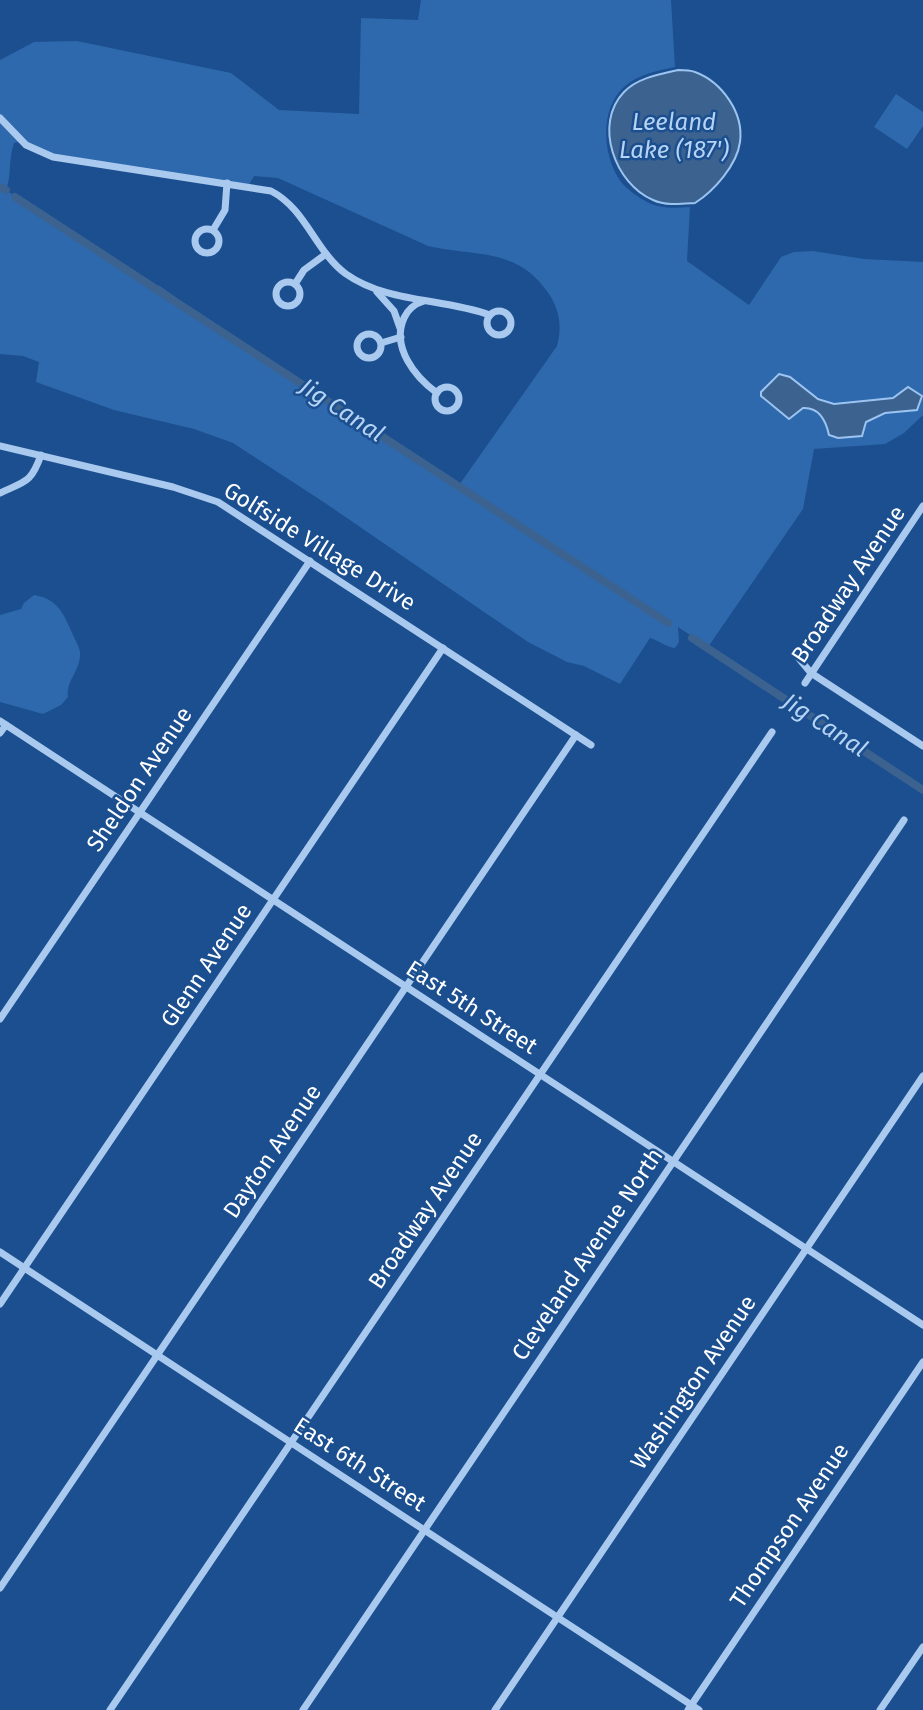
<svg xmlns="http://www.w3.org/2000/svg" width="923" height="1710" viewBox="0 0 923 1710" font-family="'Fira Sans',sans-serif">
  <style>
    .green { fill: #2e69ad; fill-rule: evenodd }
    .water { fill: #3c6290; stroke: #9cc4f0; stroke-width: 2 }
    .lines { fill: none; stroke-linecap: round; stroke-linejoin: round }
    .canal { stroke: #3c6290; stroke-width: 8 }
    .minor { stroke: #a9c9ee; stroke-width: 7 }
    .labels { text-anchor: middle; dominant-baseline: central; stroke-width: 5; stroke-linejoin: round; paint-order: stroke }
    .street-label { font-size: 23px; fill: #fff; stroke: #1b4f8f }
    .water-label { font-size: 24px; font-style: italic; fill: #b5d3f5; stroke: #1b4f8f }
  </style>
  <rect width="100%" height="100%" fill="#1b4f8f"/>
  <g class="green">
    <path d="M421 0H671L675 67C659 70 637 75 625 86 599 108 602 156 621 182 628 190 638 197 647 202 660 209 675 208 690 207L687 261 749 305 781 257 794 252 813 251 864 259 923 262V415L904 433 885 444 814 449 803 509 708 647 678 627 679 642 675 648C666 647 660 641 650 638L620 684 584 666 567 662 528 642 325 503 233 443 194 429 114 410 36 382 39 362 23 356 0 354V60L34 42 77 41 231 73 279 110 359 114 361 18 418 20ZM18 142 44 157 249 185 254 176 278 178 428 246C476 257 518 247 549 294 560 311 562 327 557 346L457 488 210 322 160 286 138 280 6 190C12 175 8 160 14 143ZM795 380 806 392 834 404 893 398 908 387 922 396 917 410 885 413 866 422 862 436 838 438 829 435C826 420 817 404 799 410Z"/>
    <polygon points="896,94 923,112 923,126 907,149 874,127"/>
    <path d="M34 595C59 599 64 615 73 635 76 642 81 649 80 656 79 672 66 681 68 697L61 705 43 714 0 702V615L21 609 24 603Z"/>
  </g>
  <g class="water">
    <path d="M678 70C683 70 690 70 695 72 722 82 744 113 740 142 737 165 714 191 695 203 681 204 666 206 653 200 615 184 593 124 624 92 637 78 660 74 678 70Z"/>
    <path d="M779 374 790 377 818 399 834 404 893 398 908 387 922 396 917 410 885 413 866 422 862 436 838 438 829 435C826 421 819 407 803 408L789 419 761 396V392Z"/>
  </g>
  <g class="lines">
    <g class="canal">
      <polyline points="0,187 6,190"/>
      <polyline points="15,197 668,623"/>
      <polyline points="692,638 923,790"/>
    </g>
    <g class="minor">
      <path d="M0 118 26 145 53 157 271 191C306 209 315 251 346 274 387 303 443 298 490 315"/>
      <circle cx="207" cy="241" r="12"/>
      <polyline points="213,230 225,210 227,183"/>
      <circle cx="288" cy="294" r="12"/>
      <polyline points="295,284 304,270 326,254"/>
      <polyline points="377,292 394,311 400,328"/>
      <path d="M424 301C414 304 408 309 404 318 391 347 415 377 437 393"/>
      <circle cx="499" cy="323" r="12"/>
      <circle cx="369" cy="346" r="12"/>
      <polyline points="381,343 401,337"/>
      <circle cx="447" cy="399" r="12"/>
      <polyline points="0,446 173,487 218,502 591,745"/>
      <path d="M0 493C26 481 31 483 41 455"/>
      <polyline points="796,655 811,673 923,746"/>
      <polyline points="805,683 923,506"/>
      <polyline points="0,721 923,1325"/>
      <polyline points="0,733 6,725"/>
      <polyline points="0,1019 310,561"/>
      <polyline points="0,1252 699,1710"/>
      <polyline points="0,1304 443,648"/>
      <polyline points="0,1588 576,735"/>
      <polyline points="110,1710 772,732"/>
      <polyline points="303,1710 904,820"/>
      <polyline points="495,1710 923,1076"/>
      <polyline points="688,1710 923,1362"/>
      <polyline points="880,1710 923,1647"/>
    </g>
  </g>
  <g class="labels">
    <g class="street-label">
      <text transform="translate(320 546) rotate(32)">Golfside Village Drive</text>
      <text transform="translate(848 584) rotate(-56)">Broadway Avenue</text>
      <text transform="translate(139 779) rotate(-56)">Sheldon Avenue</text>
      <text transform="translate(206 965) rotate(-56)">Glenn Avenue</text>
      <text transform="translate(472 1007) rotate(33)">East 5th Street</text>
      <text transform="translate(272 1151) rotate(-56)">Dayton Avenue</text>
      <text transform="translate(425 1210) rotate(-56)">Broadway Avenue</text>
      <text transform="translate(587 1254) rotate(-56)">Cleveland Avenue North</text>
      <text transform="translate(693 1382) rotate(-56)">Washington Avenue</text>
      <text transform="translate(360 1464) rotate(33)">East 6th Street</text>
      <text transform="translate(789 1525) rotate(-56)">Thompson Avenue</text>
    </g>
    <g class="water-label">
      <text x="674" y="122">Leeland<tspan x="674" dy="28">Lake (187')</tspan></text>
      <text transform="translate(342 410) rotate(33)">Jig Canal</text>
      <text transform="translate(825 725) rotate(33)">Jig Canal</text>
    </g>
  </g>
</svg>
